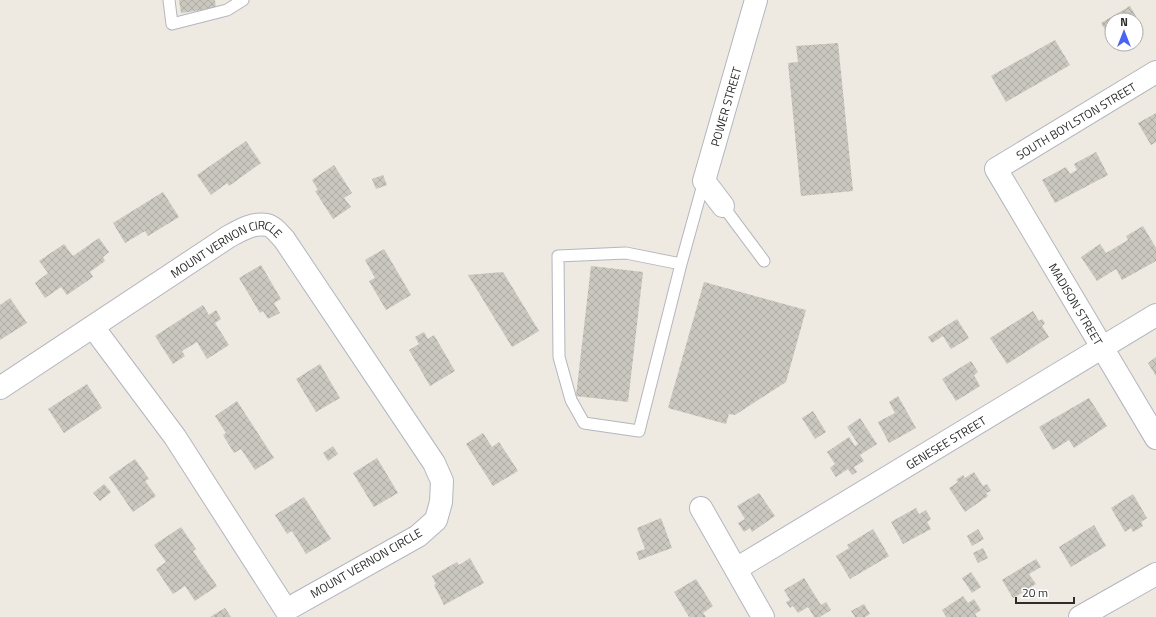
<svg xmlns="http://www.w3.org/2000/svg" width="1156" height="617" viewBox="0 0 1156 617" font-family="'Titillium Web',sans-serif">
  <style>
    .building { fill: url(#building-cross-hatch) }
    .lines { fill: none; stroke-linecap: round; stroke-linejoin: round }
    .service-casing { stroke: #b4b6c0; stroke-width: 13 }
    .minor-casing { stroke: #b4b6c0; stroke-width: 24 }
    .secondary-casing { stroke: #b4b6c0; stroke-width: 24 }
    .service { stroke: #fff; stroke-width: 11 }
    .minor { stroke: #fff; stroke-width: 22 }
    .secondary { stroke: #fff; stroke-width: 22 }
    .labels { text-anchor: middle; dominant-baseline: central; stroke-width: 4; stroke-linejoin: round; paint-order: stroke }
    .street-label { font-size: 12px; fill: #2d2d2d; stroke: #fff }
  </style>
  <defs>
    <pattern id="building-cross-hatch" width="8" height="8" patternUnits="userSpaceOnUse"><rect width="8" height="8" fill="#cac7bf"/><path d="M0 0l8 8M0 8l8-8" fill="none" stroke="#aeaba4"/></pattern>
  </defs>
  <rect width="100%" height="100%" fill="#eee9e1"/>
  <g class="building">
    <polygon points="179,0 215,0 216,8 181,13"/>
    <polygon points="1130,6 1141,25 1136,28 1136,20 1112,20 1112,41 1101,23"/>
    <polygon points="1055,40 1070,65 1006,102 991,76"/>
    <polygon points="838,43 853,191 801,196 788,63 798,62 796,46"/>
    <polygon points="1156,113 1156,142 1151,145 1138,123"/>
    <polygon points="246,141 261,163 229,186 227,183 211,195 197,175"/>
    <polygon points="1096,152 1108,175 1055,203 1042,180 1066,167 1070,174 1077,170 1074,164"/>
    <polygon points="334,165 352,193 344,198 351,207 333,219 315,191 318,190 312,180"/>
    <polygon points="383,175 387,185 376,189 372,179"/>
    <polygon points="163,192 179,217 148,236 145,231 125,243 113,223"/>
    <polygon points="1143,226 1156,248 1156,261 1122,280 1116,269 1097,281 1081,257 1100,244 1106,253 1128,240 1126,236"/>
    <polygon points="99,238 109,252 103,257 105,261 90,272 93,277 67,295 61,287 45,298 35,283 48,273 39,261 64,244 73,256"/>
    <polygon points="384,249 411,295 386,310 369,281 375,278 365,260"/>
    <polygon points="261,265 281,299 274,303 280,313 268,319 263,311 260,313 239,278"/>
    <polygon points="591,266 643,272 628,402 576,396"/>
    <polygon points="503,272 539,331 512,347 468,275"/>
    <polygon points="704,282 806,310 786,382 735,415 729,414 726,424 668,408"/>
    <polygon points="10,298 27,323 0,340 0,305"/>
    <polygon points="203,305 209,315 216,310 221,319 215,323 229,345 207,359 197,342 182,351 185,356 173,364 155,336"/>
    <polygon points="1033,311 1039,321 1042,319 1045,323 1042,326 1049,337 1007,364 990,338"/>
    <polygon points="957,319 969,338 951,349 943,336 932,343 928,337"/>
    <polygon points="424,332 428,339 434,335 455,371 430,386 409,350 419,344 415,337"/>
    <polygon points="1156,357 1156,376 1148,363"/>
    <polygon points="971,361 978,372 974,375 980,386 956,401 942,379"/>
    <polygon points="320,364 340,398 316,412 296,379"/>
    <polygon points="87,384 102,408 64,433 48,409"/>
    <polygon points="898,396 916,428 889,443 878,422 895,413 889,402"/>
    <polygon points="1089,398 1107,426 1074,448 1069,440 1053,450 1039,427"/>
    <polygon points="237,401 274,458 255,470 241,449 234,453 223,435 226,433 215,416"/>
    <polygon points="813,411 826,432 815,439 802,418"/>
    <polygon points="860,418 877,444 860,455 864,461 854,467 857,472 852,475 848,469 836,477 830,468 835,464 827,452 849,437 855,446 858,444 847,427"/>
    <polygon points="483,433 492,447 499,442 518,471 493,486 466,444"/>
    <polygon points="333,446 338,454 328,461 323,453"/>
    <polygon points="377,458 398,493 374,507 353,473"/>
    <polygon points="135,459 149,479 145,481 156,496 133,512 109,477"/>
    <polygon points="974,472 983,486 987,484 991,491 986,493 988,496 965,512 949,488 958,482 956,480 963,475 965,478"/>
    <polygon points="104,484 111,492 100,501 93,493"/>
    <polygon points="759,493 775,516 752,532 750,528 744,532 738,523 745,519 737,506"/>
    <polygon points="1133,494 1147,518 1141,522 1143,526 1133,532 1131,528 1125,532 1111,508"/>
    <polygon points="304,497 331,539 306,554 292,531 287,534 275,515"/>
    <polygon points="916,508 919,514 926,510 931,519 927,522 931,529 903,544 891,522"/>
    <polygon points="661,518 672,548 639,560 636,552 645,549 637,528"/>
    <polygon points="1094,525 1106,546 1071,567 1059,547"/>
    <polygon points="181,527 196,549 193,551 217,586 195,601 185,586 173,594 156,569 166,562 154,545"/>
    <polygon points="873,529 889,556 850,579 836,556 849,548 847,545"/>
    <polygon points="978,529 984,539 972,546 967,536"/>
    <polygon points="983,548 988,558 978,563 973,553"/>
    <polygon points="470,558 484,583 444,605 434,585 436,584 432,576 457,562 459,565"/>
    <polygon points="1036,559 1041,567 1029,574 1036,584 1013,598 1002,580"/>
    <polygon points="971,572 981,587 972,593 962,578"/>
    <polygon points="804,578 821,605 826,602 831,610 820,617 814,617 808,607 798,613 793,606 790,608 786,602 790,600 784,590"/>
    <polygon points="696,579 713,606 703,613 706,617 689,617 674,592"/>
    <polygon points="963,596 968,603 974,599 981,610 975,614 977,617 946,617 942,610"/>
    <polygon points="864,604 870,614 865,617 855,617 851,611"/>
    <polygon points="225,608 231,617 210,617"/>
  </g>
  <g class="lines">
    <defs>
      <g id="service">
        <polyline points="169,0 172,24 227,10 243,0"/>
        <polyline points="723,206 764,261"/>
        <polyline points="681,264 626,253 558,256 559,357 571,400 584,423 639,431 681,264 704,181"/>
      </g>
      <g id="minor">
        <path id="s1" d="M1156 72 996 169 1156 438"/>
        <path id="s2" d="M723 206 704 181 756 0"/>
        <path id="s3" d="M0 388 228 237C239 231 253 222 267 225 273 226 280 235 284 239L434 463 442 481 441 502 436 520 418 536 286 610 175 437 93 327"/>
        <polyline points="701,508 763,617"/>
        <path id="s4" d="M736 569 1156 315"/>
      </g>
      <polyline id="secondary" points="1080,617 1156,574"/>
    </defs>
    <use href="#service" class="service-casing"/>
    <use href="#minor" class="minor-casing"/>
    <use href="#secondary" class="secondary-casing"/>
    <use href="#service" class="service"/>
    <use href="#minor" class="minor"/>
    <use href="#secondary" class="secondary"/>
  </g>
  <g class="labels">
    <g class="street-label">
      <text stroke="none"><textPath href="#s2" startOffset="109">POWER STREET</textPath></text>
      <text transform="translate(1076 121) rotate(-31)">SOUTH BOYLSTON STREET</text>
      <text stroke="none"><textPath href="#s3" startOffset="269">MOUNT VERNON CIRCLE</textPath></text>
      <text stroke="none"><textPath href="#s1" startOffset="344">MADISON STREET</textPath></text>
      <text stroke="none"><textPath href="#s4" startOffset="245">GENESEE STREET</textPath></text>
      <text transform="translate(366 563) rotate(-30)">MOUNT VERNON CIRCLE</text>
    </g>
  </g>
  <g transform="translate(1124 32)"><circle r="19" fill="#ffffff" stroke="#ababab"/>
  <path d="M0-3L7 15L0 10L-7 15Z" fill="#4864f4"/>
  <text y="-6" font-size="11" font-weight="bold" text-anchor="middle" fill="#2d2d2d">N</text>
  </g>
  <path d="M1016 597v6h58v-6" fill="none" stroke="#2d2d2d" stroke-width="2"/>
  <text x="1022" y="597" font-size="12" fill="#2d2d2d" stroke="#ffffff" stroke-width="3" paint-order="stroke">20 m</text>
</svg>
